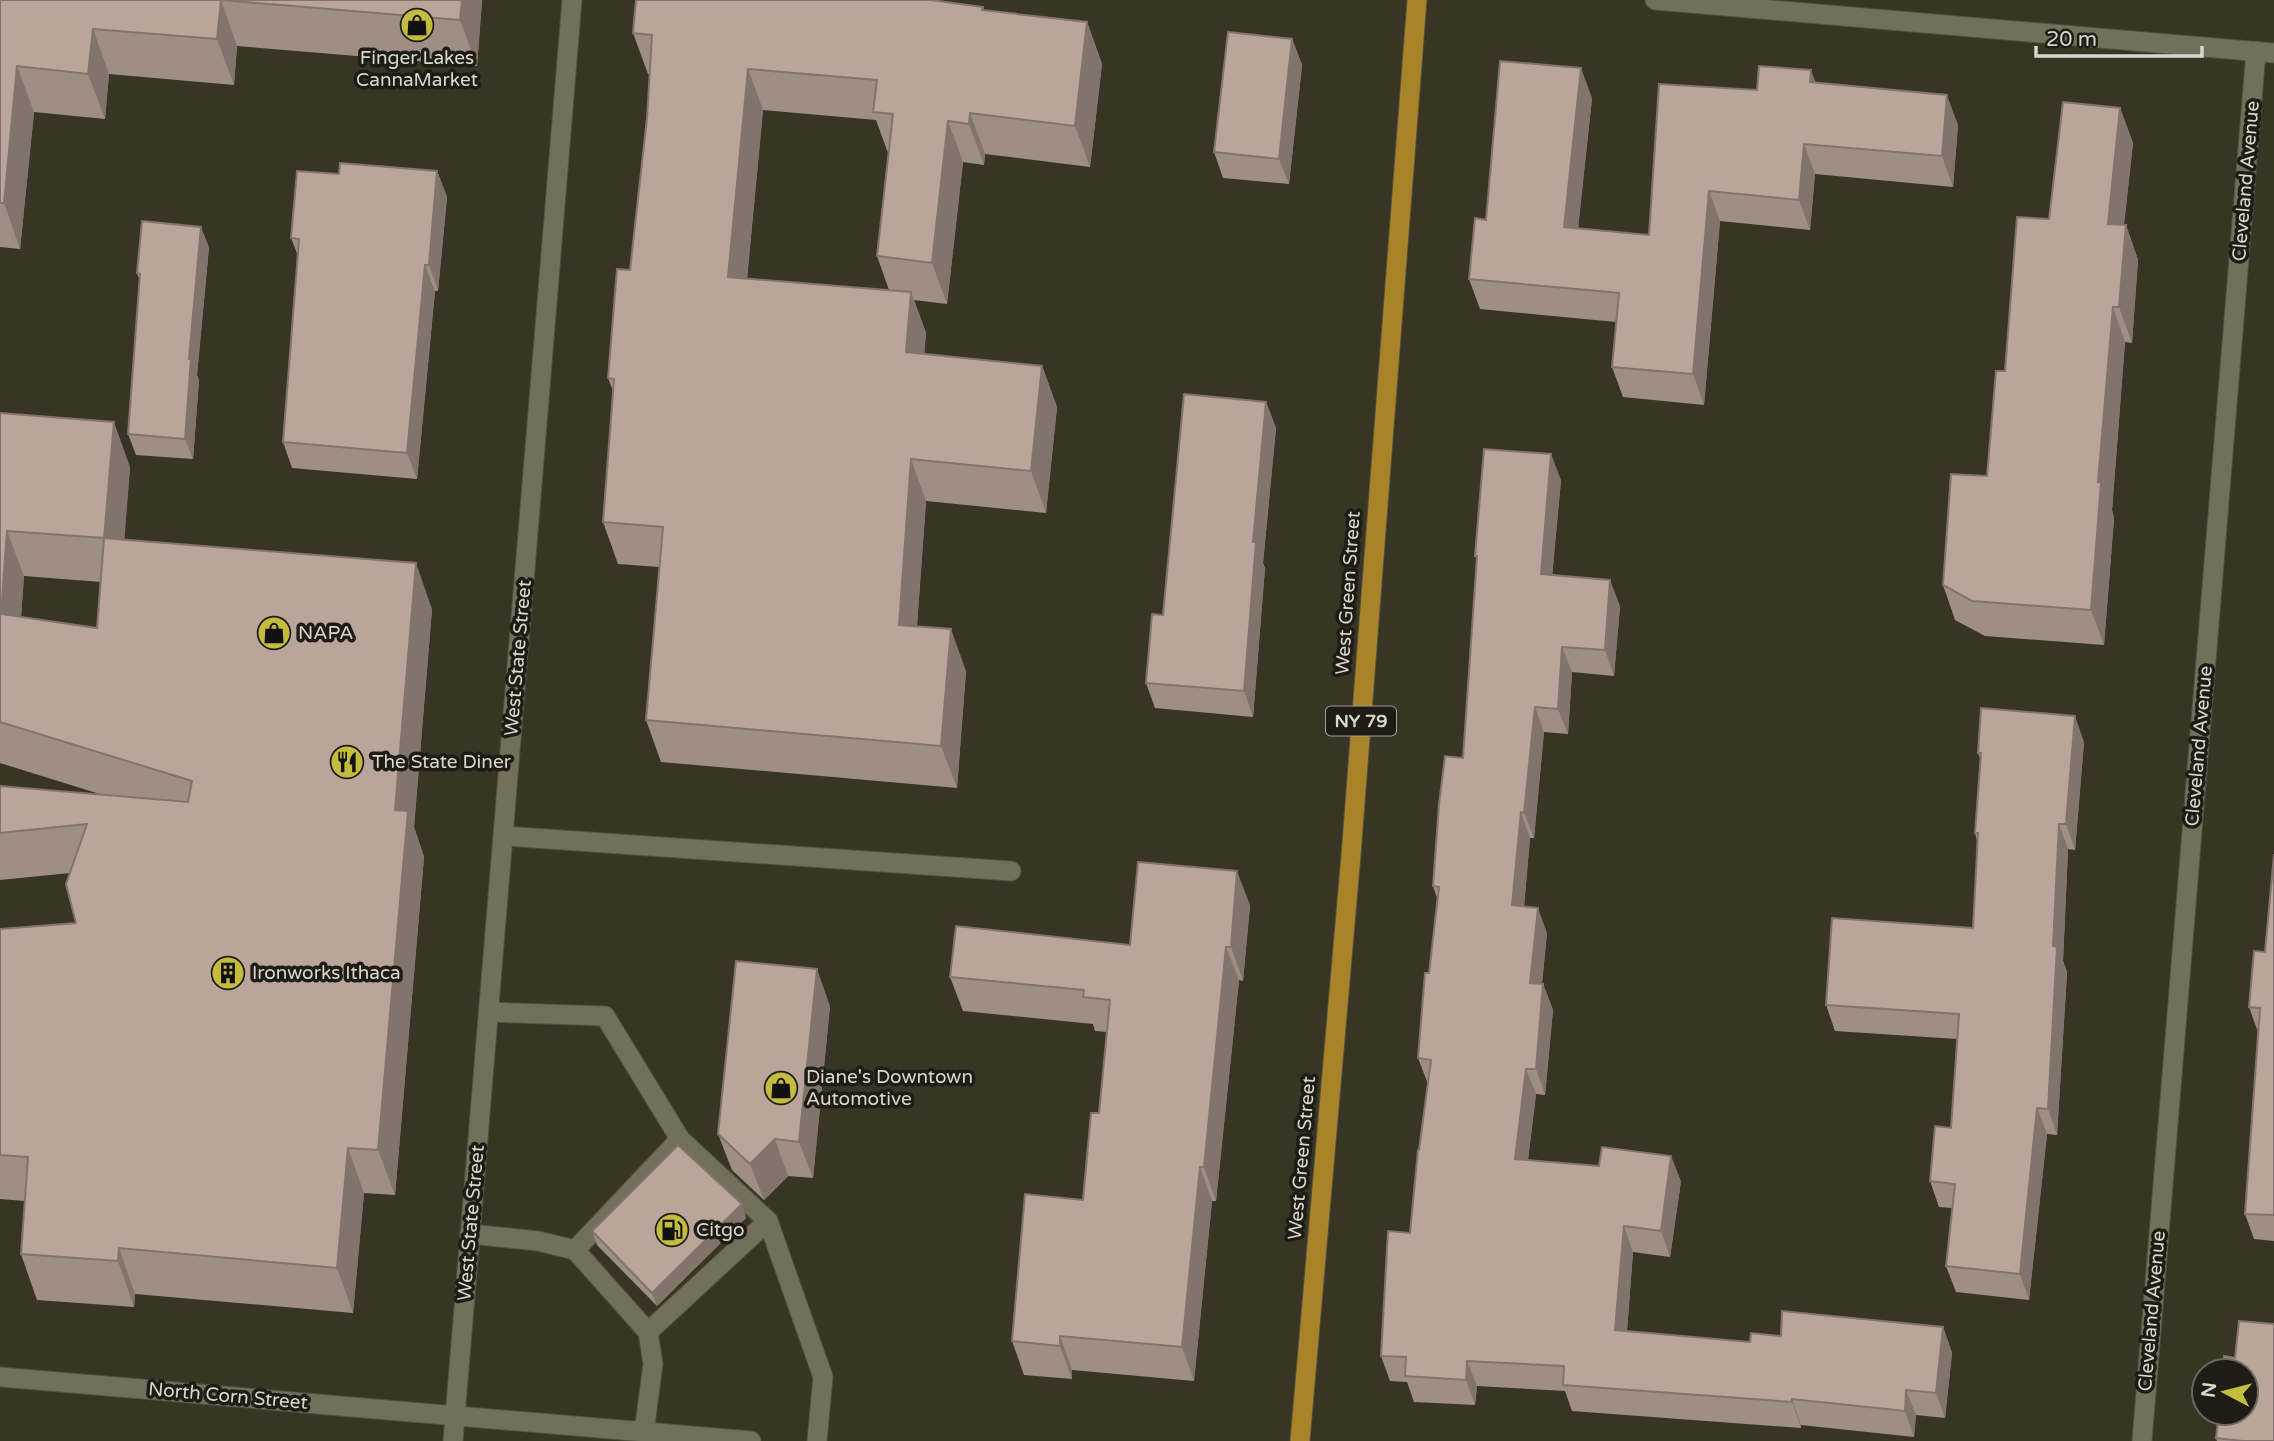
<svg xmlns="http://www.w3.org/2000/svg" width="2274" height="1441" viewBox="0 0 2274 1441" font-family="'Varela Round',sans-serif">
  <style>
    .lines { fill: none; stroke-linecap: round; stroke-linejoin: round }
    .service-casing { stroke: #545142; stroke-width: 21 }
    .minor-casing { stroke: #545142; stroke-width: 21 }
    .tertiary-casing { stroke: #545142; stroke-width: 21 }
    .trunk-casing { stroke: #545142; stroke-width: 21 }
    .service { stroke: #736f5b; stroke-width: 19 }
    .minor { stroke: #736f5b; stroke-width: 19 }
    .tertiary { stroke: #736f5b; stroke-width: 19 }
    .trunk { stroke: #a88328; stroke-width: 19 }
    .wall { fill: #9f8e84; fill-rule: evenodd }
    .shaded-wall { fill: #82746b }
    .building { fill: #b9a599; stroke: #82746b; stroke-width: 2; fill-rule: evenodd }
    .labels { text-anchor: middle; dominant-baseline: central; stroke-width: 7; stroke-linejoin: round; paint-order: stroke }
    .shield { fill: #1e1d15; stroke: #a19f96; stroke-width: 2 }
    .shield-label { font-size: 18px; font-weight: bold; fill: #d9d7cd }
    .poi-label { font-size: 19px; fill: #d9d7cd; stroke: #1e1d15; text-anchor: start }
    .street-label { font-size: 19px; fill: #d9d7cd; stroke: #1e1d15 }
  </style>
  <rect width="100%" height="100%" fill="#393524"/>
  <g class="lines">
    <defs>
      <g id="service">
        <polyline points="503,836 1011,871"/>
        <polyline points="489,1012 605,1016 680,1139 575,1250"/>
        <polyline points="680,1139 768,1221 823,1377 817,1441"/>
        <polyline points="470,1234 538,1241 575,1250 648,1332 653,1364 644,1432"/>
        <polyline points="648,1332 768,1221"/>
      </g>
      <g id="minor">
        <polyline points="0,1377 751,1441"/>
        <polyline points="2142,1441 2256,51"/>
      </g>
      <g id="tertiary">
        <polyline points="1655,0 2274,53"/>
        <polyline points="453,1441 572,0"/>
      </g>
      <polyline id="trunk" points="1300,1441 1351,855 1417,0"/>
    </defs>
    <use href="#service" class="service-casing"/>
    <use href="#minor" class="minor-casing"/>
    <use href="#tertiary" class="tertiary-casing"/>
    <use href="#trunk" class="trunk-casing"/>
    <use href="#service" class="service"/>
    <use href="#minor" class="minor"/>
    <use href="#tertiary" class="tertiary"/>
    <use href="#trunk" class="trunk"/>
  </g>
  <g class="wall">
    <polygon points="0,0 482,0 477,66 237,46 234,85 109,74 105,119 34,112 20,249 0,247"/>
    <path d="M983 7 984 10 1087 22 1102 64 1090 167 985 154 984 165 963 162 947 304 914 300 926 333 924 354 1042 366 1057 407 1046 513 926 501 917 626 966 671 957 788 661 762 646 720 659 567 618 564 603 522 613 391 608 378 630 270 647 118 650 74H648L633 33ZM763 110 876 120 888 153 877 256 889 290 747 279Z"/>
    <polygon points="1292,39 1302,65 1289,184 1223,178 1214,152"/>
    <polygon points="1815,83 1958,125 1953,187 1815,174 1810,230 1720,221 1704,405 1623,397 1612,367 1616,322 1480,309 1469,279 1486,220 1592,98 1578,228 1649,235 1757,90"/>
    <polygon points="2120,108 2133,143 2124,225 2126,225 2138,260 2132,343 2125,342 2112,510 2114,518 2104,645 1985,636 1955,620 1943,585 1987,476 2005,371 2049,219"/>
    <polygon points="437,171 447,197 438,291 435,291 417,479 292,468 283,442 298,256 291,238"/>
    <polygon points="209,247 197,375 199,380 193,459 136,455 128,434 140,281 137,273"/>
    <polygon points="1266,402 1276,428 1263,563 1265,568 1253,717 1155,708 1146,683 1163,615"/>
    <path d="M0 413 130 467 124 539 432 609 414 827 424 857 395 1195 364 1193 353 1313 135 1294 134 1307 37 1300 21 1254 25 1201 0 1199V929L76 923 70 873 0 880V786L103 795 0 763ZM24 576 101 582 97 628 21 617Z"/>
    <polygon points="1561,480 1552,575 1620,606 1614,676 1572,672 1568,734 1544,732 1534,838 1530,838 1524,906 1547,933 1542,984 1543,984 1553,1010 1545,1095 1536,1094 1528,1160 1681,1181 1670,1257 1633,1252 1627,1331 1750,1342 1781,1336 1943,1327 1952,1353 1945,1418 1916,1415 1914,1437 1801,1425 1801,1428 1572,1411 1565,1391 1477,1386 1475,1405 1414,1402 1407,1382 1390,1381 1381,1356 1410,1233 1428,1084 1418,1058 1429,973 1437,898 1433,886 1463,758 1477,561 1475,556"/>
    <polygon points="2084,742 2075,850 2068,849 2063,961 2067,972 2057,1135 2047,1134 2029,1300 1956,1292 1946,1266 1952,1208 1939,1207 1930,1181 1951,1128 1957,1039 1835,1031 1826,1005 1973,928 1977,841 1975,833 1981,761 1978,753"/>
    <polygon points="2274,854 2274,1241 2254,1239 2245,1214 2258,1032 2249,1007 2265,952"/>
    <polygon points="1250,905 1243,981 1239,980 1216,1201 1212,1201 1194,1381 1072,1370 1072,1379 1024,1375 1012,1341 1083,1200 1099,1113 1107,1032 1095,1031 1093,1024 963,1011 950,977 1130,945"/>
    <polygon points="830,1006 813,1178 788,1176 764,1200 732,1170 718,1134"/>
    <polygon points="742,1204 746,1218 657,1306 597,1245 592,1231"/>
    <polygon points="2235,1358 2274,1441 2217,1441 2216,1438"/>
  </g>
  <g class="shaded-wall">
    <polygon points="221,0 237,46 234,85 217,39"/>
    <polygon points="462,0 482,0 477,66 460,20"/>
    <polygon points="1087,22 1102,64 1090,167 1075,126"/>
    <polygon points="93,29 109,74 105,119 88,74"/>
    <polygon points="1292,39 1302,65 1289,184 1279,159"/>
    <polygon points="17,66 34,112 20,249 4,203"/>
    <polygon points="1581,68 1592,98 1575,257 1564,227"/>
    <polygon points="748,69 763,110 743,319 728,277"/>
    <polygon points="1811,70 1822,100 1810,82"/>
    <polygon points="1947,95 1958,125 1953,187 1942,156"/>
    <polygon points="2120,108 2133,143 2120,259 2108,224"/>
    <polygon points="970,113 985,154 984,165 969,124"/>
    <polygon points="948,121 963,162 947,304 932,263"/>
    <polygon points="1804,144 1815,174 1810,230 1799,200"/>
    <polygon points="437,171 447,197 438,291 429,265"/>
    <polygon points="1709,191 1720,221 1704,405 1693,374"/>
    <polygon points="2126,225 2138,260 2132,343 2119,307"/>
    <polygon points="201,227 209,247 197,375 199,380 193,459 185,439 189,359"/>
    <polygon points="425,265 435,291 417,479 407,453"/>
    <polygon points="911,292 926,333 921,393 906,352"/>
    <polygon points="2113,307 2125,342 2112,510 2114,518 2104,645 2091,610 2098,482"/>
    <polygon points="1042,366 1057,407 1046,513 1031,471"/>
    <polygon points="1266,402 1276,428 1263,563 1265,568 1253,717 1244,691 1253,542"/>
    <polygon points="114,422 130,467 121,583 104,538"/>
    <polygon points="1551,454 1561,480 1550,600 1541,574"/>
    <polygon points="911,459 926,501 914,666 899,625"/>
    <polygon points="7,531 24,576 18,660 1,614"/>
    <polygon points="416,563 432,609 414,827 424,857 395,1195 378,1150 395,810"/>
    <polygon points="1610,580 1620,606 1614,676 1605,650"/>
    <polygon points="951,629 966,671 957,788 941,746"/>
    <polygon points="1562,647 1572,672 1568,734 1558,709"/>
    <polygon points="1535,707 1544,732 1534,838 1524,813"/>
    <polygon points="2075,716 2084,742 2075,850 2066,824"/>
    <polygon points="1521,812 1530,838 1522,930 1512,905"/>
    <polygon points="2059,824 2068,849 2063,961 2067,972 2057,1135 2048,1109 2053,946"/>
    <polygon points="1237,871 1250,905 1243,981 1231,947"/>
    <polygon points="1538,908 1547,933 1539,1009 1530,983"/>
    <polygon points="1226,947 1239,980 1216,1201 1204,1167"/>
    <polygon points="817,969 830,1006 813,1178 799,1142"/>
    <polygon points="1543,984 1553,1010 1545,1095 1536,1069"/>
    <polygon points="1526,1069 1536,1094 1525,1184 1515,1159"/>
    <polygon points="2037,1108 2047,1134 2029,1300 2020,1274"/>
    <polygon points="775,1139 788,1176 764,1200 750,1164"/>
    <polygon points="348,1148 364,1193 353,1313 337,1268"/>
    <polygon points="1671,1156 1681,1181 1670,1257 1661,1231"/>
    <polygon points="1200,1167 1212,1201 1194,1381 1182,1347"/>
    <polygon points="742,1204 746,1218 657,1306 652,1293"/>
    <polygon points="1624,1226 1633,1252 1625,1356 1615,1330"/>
    <polygon points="119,1248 135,1294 134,1307 118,1261"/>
    <polygon points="1943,1327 1952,1353 1945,1418 1936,1393"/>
    <polygon points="1060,1336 1072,1370 1072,1379 1060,1346"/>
    <polygon points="1467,1361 1477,1386 1475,1405 1466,1380"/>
    <polygon points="1906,1390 1916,1415 1914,1437 1905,1411"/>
    <polygon points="1792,1399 1801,1425 1801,1428 1792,1402"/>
  </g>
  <g class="building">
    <polygon points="0,0 462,0 460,20 221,0 217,39 93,29 88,74 17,66 4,203 0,203"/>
    <polygon points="636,0 931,0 983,7 982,10 1087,22 1075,126 970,113 969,124 948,121 932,263 877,256 893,114 873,112 877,80 748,69 728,277 911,292 906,352 1042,366 1031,471 911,459 899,625 951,629 941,746 646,720 663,527 603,522 614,379 608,378 617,269 630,270 647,118 652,35 633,33"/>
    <polygon points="1228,32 1292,39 1279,159 1214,152"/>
    <polygon points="1500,61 1581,68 1564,227 1649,235 1659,84 1757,90 1759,66 1811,70 1810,82 1947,95 1942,156 1804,144 1799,200 1709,191 1693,374 1612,367 1619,293 1469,279 1475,218 1486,220"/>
    <polygon points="2063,102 2120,108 2108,224 2126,225 2119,307 2113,307 2098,482 2101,483 2091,610 1972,601 1943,585 1951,474 1987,476 1996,371 2005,371 2017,217 2049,219"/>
    <polygon points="340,163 437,171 429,265 425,265 407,453 283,442 299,239 291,238 297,171 339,174"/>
    <polygon points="142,221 201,227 189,359 191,359 185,439 128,434 140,274 137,273"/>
    <polygon points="1184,394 1266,402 1253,542 1256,542 1244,691 1146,683 1152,614 1163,615"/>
    <path d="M0 413 114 422 104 538 416 563 395 810 408 811 378 1150 348 1148 337 1268 119 1248 118 1261 21 1254 28 1157 0 1155V929L76 923 66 884 87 824 0 833V786L188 802 192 781 0 722ZM7 531 104 538 97 628 1 614Z"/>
    <polygon points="1484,449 1551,454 1541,574 1610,580 1605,650 1562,647 1558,709 1535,707 1524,813 1521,812 1512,905 1538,908 1530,983 1543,984 1536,1069 1526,1069 1515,1159 1599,1166 1602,1147 1671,1156 1661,1231 1624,1226 1615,1330 1750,1342 1751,1333 1781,1336 1782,1311 1943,1327 1936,1393 1906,1390 1905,1411 1792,1399 1792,1402 1563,1385 1564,1366 1467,1361 1466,1380 1405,1376 1406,1357 1381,1356 1388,1231 1410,1233 1418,1150 1419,1150 1431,1060 1418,1058 1425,973 1429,973 1439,887 1433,886 1439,804 1445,756 1463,758 1477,556 1475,556"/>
    <polygon points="1981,708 2075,716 2066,824 2059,824 2053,946 2057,947 2048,1109 2037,1108 2020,1274 1946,1266 1955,1184 1930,1181 1935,1126 1951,1128 1959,1014 1826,1005 1832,918 1973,928 1978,833 1975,833 1981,753 1978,753"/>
    <polygon points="2274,854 2274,1215 2245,1214 2260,1008 2249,1007 2254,951 2265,952"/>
    <polygon points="1138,862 1237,871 1231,947 1226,947 1204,1167 1200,1167 1182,1347 1060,1336 1060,1346 1012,1341 1025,1194 1083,1200 1091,1113 1099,1113 1110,1000 1083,997 1084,990 950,977 956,926 1130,945"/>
    <polygon points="736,961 817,969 799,1142 775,1139 750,1164 718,1134"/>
    <polygon points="678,1145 742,1204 652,1293 592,1231"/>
    <polygon points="2239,1321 2274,1324 2274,1441 2243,1441 2216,1438 2219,1413 2246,1413 2246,1371 2223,1371 2224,1356 2235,1358"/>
  </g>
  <defs>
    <symbol id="shop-disc" viewBox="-11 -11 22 22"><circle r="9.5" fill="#c4bc3e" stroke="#1e1d15"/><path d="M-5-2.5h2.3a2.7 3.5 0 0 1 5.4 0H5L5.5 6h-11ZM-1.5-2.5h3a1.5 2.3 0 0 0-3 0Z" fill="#111"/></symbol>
    <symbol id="restaurant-disc" viewBox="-11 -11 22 22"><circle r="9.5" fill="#c4bc3e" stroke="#1e1d15"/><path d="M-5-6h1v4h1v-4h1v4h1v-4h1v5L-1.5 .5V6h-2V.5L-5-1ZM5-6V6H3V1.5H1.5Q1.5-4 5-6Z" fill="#111"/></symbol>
    <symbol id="building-disc" viewBox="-11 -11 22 22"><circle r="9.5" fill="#c4bc3e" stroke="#1e1d15"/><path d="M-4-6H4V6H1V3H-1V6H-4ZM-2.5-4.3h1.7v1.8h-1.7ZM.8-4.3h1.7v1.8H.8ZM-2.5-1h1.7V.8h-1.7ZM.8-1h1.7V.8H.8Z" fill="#111"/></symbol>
    <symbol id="fuel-disc" viewBox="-11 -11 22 22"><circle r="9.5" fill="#c4bc3e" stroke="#1e1d15"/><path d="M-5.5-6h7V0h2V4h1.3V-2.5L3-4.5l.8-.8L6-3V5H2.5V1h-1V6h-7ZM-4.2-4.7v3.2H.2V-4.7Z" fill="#111"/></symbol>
  </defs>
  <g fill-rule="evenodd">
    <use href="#shop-disc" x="398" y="6" width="38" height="38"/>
    <use href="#shop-disc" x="255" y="614" width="38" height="38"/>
    <use href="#restaurant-disc" x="328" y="743" width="38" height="38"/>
    <use href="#building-disc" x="209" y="954" width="38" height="38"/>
    <use href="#shop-disc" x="762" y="1069" width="38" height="38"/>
    <use href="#fuel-disc" x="653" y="1211" width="38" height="38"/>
  </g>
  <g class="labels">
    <rect class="shield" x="1326" y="706.5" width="70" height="29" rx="5"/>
    <g class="shield-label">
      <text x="1361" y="721">NY 79</text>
    </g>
    <g class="poi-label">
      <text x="417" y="58" text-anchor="middle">Finger Lakes<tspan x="417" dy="22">CannaMarket</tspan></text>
      <text x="298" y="633">NAPA</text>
      <text x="372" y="762">The State Diner</text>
      <text x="252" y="973">Ironworks Ithaca</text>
      <text x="806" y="1077">Diane's Downtown<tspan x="806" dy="22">Automotive</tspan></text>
      <text x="696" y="1230">Citgo</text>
    </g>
    <g class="street-label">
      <text transform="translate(2246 181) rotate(-85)">Cleveland Avenue</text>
      <text transform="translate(1348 593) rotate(-86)">West Green Street</text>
      <text transform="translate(518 658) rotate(-85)">West State Street</text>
      <text transform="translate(2199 746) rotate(-85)">Cleveland Avenue</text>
      <text transform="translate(1302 1158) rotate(-85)">West Green Street</text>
      <text transform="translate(471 1223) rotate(-85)">West State Street</text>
      <text transform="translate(2152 1311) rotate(-85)">Cleveland Avenue</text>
      <text transform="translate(228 1396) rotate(5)">North Corn Street</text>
    </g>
  </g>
  <g transform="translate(2225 1392) rotate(277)"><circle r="33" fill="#1e1d15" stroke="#69675f" stroke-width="2"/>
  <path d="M0-5L12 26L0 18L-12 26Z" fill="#c4bc3e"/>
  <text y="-10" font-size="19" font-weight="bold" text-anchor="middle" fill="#d9d7cd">N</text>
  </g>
  <path d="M2036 46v10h166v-10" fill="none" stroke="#d9d7cd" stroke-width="3.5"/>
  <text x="2046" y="46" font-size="21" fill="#d9d7cd" stroke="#1e1d15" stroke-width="5" paint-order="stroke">20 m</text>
</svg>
